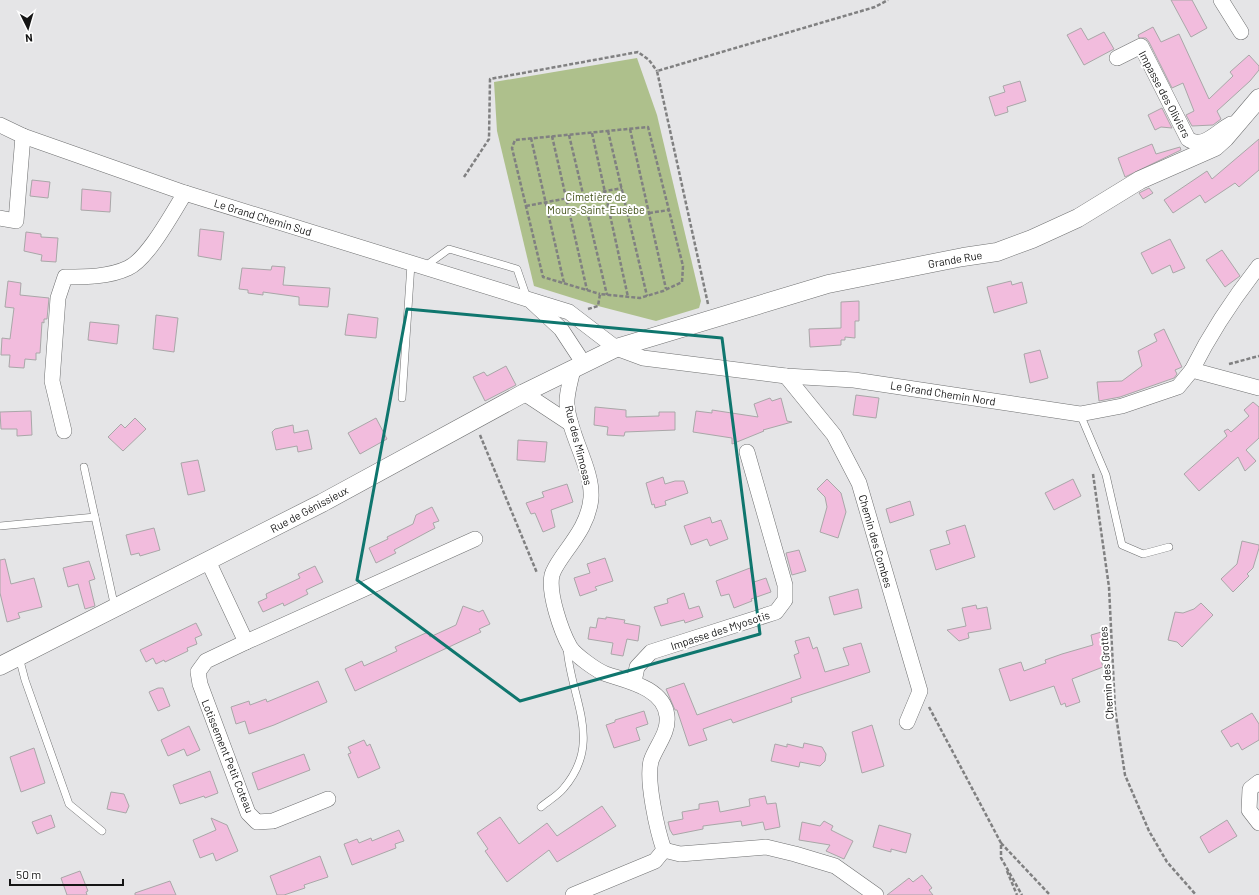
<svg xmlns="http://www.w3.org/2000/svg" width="1259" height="895" viewBox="0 0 1259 895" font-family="Barlow,sans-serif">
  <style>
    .green { fill: #aec08c }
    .building { fill: #f2bcdd; stroke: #a9a7a8 }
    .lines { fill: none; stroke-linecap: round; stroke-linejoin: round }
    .service-casing { stroke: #6f7071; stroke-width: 8 }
    .minor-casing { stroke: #6f7071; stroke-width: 16 }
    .tertiary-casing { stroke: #6f7071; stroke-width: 19 }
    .path { stroke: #808081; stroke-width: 2.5; stroke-dasharray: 4 2; stroke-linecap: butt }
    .service { stroke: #fff; stroke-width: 7 }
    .minor { stroke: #fff; stroke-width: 15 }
    .tertiary { stroke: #fff; stroke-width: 18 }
    .marked { fill: none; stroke: #0f766e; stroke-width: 3; stroke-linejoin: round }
    .labels { text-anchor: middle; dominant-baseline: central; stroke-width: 4; stroke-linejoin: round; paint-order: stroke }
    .street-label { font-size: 11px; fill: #151515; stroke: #fff }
    .park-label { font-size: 11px; fill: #415118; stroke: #fff }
  </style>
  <rect width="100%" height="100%" fill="#e5e5e7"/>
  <polygon class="green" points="637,58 657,115 701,301 699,308 656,321 598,306 534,286 497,131 494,82"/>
  <g class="building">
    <polygon points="1171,0 1192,0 1207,28 1191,37"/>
    <polygon points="1153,27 1161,42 1179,34 1209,99 1233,76 1230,72 1249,55 1259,66 1259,70 1250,81 1217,111 1221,119 1213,125 1192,126 1186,115 1194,111 1183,83 1172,88 1149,42 1146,38 1139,38 1138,35"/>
    <polygon points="1081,28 1088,40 1104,32 1114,49 1084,65 1067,35"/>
    <polygon points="1020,81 1026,101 1007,107 1008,112 995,116 989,97 1005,92 1003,86"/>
    <polygon points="1162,108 1172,128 1161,127 1155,130 1148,115"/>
    <polygon points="1259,139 1259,170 1239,187 1235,183 1205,203 1200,195 1173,213 1164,200 1207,171 1212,179"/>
    <polygon points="1152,144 1156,154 1180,147 1181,150 1125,177 1118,158"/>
    <polygon points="32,180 50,182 48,198 30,196"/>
    <polygon points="1149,188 1153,193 1143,199 1139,193"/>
    <polygon points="82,189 111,192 110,212 81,210"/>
    <polygon points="200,229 224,232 221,260 198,256"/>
    <polygon points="26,232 41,234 41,237 58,238 56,262 41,261 42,255 24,251"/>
    <polygon points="1170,239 1185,268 1173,273 1170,265 1152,274 1141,253"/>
    <polygon points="1222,250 1240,276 1225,287 1206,260"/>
    <polygon points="272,266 285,267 283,285 330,288 328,307 299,305 299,297 263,292 263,295 248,293 248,290 239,289 242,268 271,270"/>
    <polygon points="8,281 21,283 20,295 49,298 47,319 44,319 44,323 42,322 40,353 36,353 36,360 25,359 24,368 9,367 10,355 1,355 2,338 10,339 14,308 5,307"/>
    <polygon points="1011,281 1012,285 1022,282 1027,303 994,313 987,287"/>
    <polygon points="859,301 859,321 855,321 855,338 845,337 845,340 841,340 841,345 810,347 809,329 841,328 841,302"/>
    <polygon points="348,314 378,318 376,338 345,335"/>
    <polygon points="156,315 178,318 174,352 153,349"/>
    <polygon points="90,322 119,325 117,344 88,340"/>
    <polygon points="1164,329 1182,367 1175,370 1177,374 1174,378 1120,397 1099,401 1097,382 1122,381 1142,366 1138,351 1157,341 1154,334"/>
    <polygon points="1040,350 1048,378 1030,383 1024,354"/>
    <polygon points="506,366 516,385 485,401 473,377 484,372 487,376"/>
    <polygon points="856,395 879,398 876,418 853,415"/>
    <polygon points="770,398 772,401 781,398 787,421 792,422 763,430 764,431 732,444 732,438 693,432 696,411 712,413 712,410 758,417 754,404"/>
    <polygon points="1253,402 1259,407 1259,438 1246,450 1256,461 1245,471 1238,457 1199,491 1184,474 1227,436 1224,431 1228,429 1231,432 1249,416 1244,410"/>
    <polygon points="595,407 626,410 626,417 659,416 659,412 675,412 675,430 625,432 624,436 607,435 608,427 594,425"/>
    <polygon points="31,411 32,435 17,436 17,429 1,429 0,412"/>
    <polygon points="135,418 146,429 123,451 108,437 121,424 125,428"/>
    <polygon points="376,418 387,439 360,454 348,433"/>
    <polygon points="293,425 294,433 308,430 312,449 298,452 297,446 276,450 272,432 275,429"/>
    <polygon points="518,440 547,442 545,462 517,460"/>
    <polygon points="198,460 205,491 188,495 181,463"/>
    <polygon points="663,477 665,484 675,481 684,481 688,493 665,501 666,505 655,508 654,504 652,505 646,483"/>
    <polygon points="827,479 841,493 846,512 838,538 820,532 827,507 825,497 817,489"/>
    <polygon points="1073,479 1081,496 1054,510 1045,493"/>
    <polygon points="567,484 573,502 551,510 555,527 543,532 535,513 531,514 526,503 544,497 542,492"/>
    <polygon points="910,501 914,515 890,523 886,509"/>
    <polygon points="432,507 439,521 433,523 435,528 394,550 396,553 376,563 369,548 388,539 387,537 413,524 416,515"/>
    <polygon points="710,517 712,523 721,520 728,539 710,546 707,539 691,545 684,526"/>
    <polygon points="965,525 975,557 936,570 930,550 950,544 946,531"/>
    <polygon points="154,528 160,550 140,556 139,553 131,555 126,535"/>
    <polygon points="1242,541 1259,545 1259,548 1253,568 1247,574 1249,576 1233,592 1221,579 1237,564"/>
    <polygon points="799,550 806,571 792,575 786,553"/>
    <polygon points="605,558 613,581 595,587 597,590 580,596 574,578 590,573 587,564"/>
    <polygon points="5,559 11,584 34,578 42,607 18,613 20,618 7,622 0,593 0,560"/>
    <polygon points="89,561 95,579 89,581 95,606 85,609 78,584 68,587 63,568"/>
    <polygon points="315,566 323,582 306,590 308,594 284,606 283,603 263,612 258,602 267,598 266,594 300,578 298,574"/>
    <polygon points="750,568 754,582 766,578 771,592 751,599 752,601 734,608 729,594 721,596 716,581"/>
    <polygon points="858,589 862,608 834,615 829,597"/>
    <polygon points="684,593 689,609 699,606 703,617 685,623 684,620 661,626 654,607 668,603 667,599"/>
    <polygon points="1201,603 1213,615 1182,647 1177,642 1168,640 1175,612 1183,613 1194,609"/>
    <polygon points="976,605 977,609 987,607 991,629 968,633 969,638 959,641 947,630 966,626 962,608"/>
    <polygon points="463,606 479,612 483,610 490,624 479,629 481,632 355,691 345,669 362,661 364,666 397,651 395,647 428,632 430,637 456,625"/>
    <polygon points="606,617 625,620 624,623 640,626 638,641 627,639 623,656 611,654 613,643 588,639 590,627 596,628 598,618 606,619"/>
    <polygon points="196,623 202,635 195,638 197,644 187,648 188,651 165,662 164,660 156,664 153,658 146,662 140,650"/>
    <polygon points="1105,631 1112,658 1101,660 1103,667 1072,679 1080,702 1066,707 1065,703 1061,705 1054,686 1010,701 999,669 1021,662 1024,671 1046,663 1045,660 1062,654 1093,645 1091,635"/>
    <polygon points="809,637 813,649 817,647 825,672 849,665 843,648 861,643 870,672 791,698 792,702 733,723 731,719 703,729 707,740 689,746 677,710 675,710 666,689 684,683 697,715 801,678 794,655 799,653 795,641"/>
    <polygon points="318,681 327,702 274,725 249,734 245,721 236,724 231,707 249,701 250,705 266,699 267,702"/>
    <polygon points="158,688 163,688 170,706 158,711 149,692"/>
    <polygon points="644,711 648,724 636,728 640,740 614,748 606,725 615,722 615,720"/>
    <polygon points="1252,713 1259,724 1259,740 1242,750 1238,743 1231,747 1221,731"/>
    <polygon points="872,725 884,766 862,773 852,732"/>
    <polygon points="189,726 200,750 187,756 184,749 168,756 161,740"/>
    <polygon points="364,740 367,746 370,744 380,768 358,778 348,754 351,753 348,747"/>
    <polygon points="804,743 822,747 826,754 825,761 820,766 800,762 799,767 771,761 775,744 787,747 787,744 803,748"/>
    <polygon points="34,748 45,783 21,792 10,757"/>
    <polygon points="304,754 310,770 258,790 252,773"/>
    <polygon points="210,771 218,793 205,798 204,796 180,804 173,785"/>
    <polygon points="111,792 124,794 129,806 126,813 107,809"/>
    <polygon points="765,796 767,804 776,803 780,827 765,830 763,822 742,826 741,821 703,826 703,829 673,835 670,830 668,822 683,819 682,812 699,809 699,804 718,801 720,812 750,806 749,799"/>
    <polygon points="602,806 616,826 557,862 549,850 507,882 485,851 488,849 477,833 500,817 519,844 547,823 557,836"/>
    <polygon points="51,815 55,827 37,834 32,822"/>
    <polygon points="211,818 227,825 238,851 216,861 213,853 200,858 193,840 216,830"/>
    <polygon points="1227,820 1237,836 1209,853 1200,837"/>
    <polygon points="824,821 833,826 831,830 853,841 844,859 826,851 830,845 799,840 802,822 820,826"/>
    <polygon points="879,825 911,834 906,853 891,849 891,852 873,847"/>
    <polygon points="399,830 404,841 395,844 396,848 352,865 344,844 357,839 359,843 371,838 372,841"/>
    <polygon points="320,856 328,877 304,885 305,888 284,895 277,895 270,876"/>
    <polygon points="80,871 88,891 86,892 87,895 67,895 61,878"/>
    <polygon points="922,875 932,888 929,890 933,895 887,895 909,878 913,882"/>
    <polygon points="170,881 176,895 135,895 135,893"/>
  </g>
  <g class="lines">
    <defs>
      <g id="service">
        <polyline points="424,267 449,249 517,269 527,298"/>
        <polyline points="402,398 411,264"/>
        <polyline points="1080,414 1106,475 1122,545 1143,554 1169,547"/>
        <polyline points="84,467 115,608"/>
        <polyline points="0,526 95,517"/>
        <polyline points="19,657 25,680 69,804 102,831"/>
        <path d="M541 807C548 801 557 796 563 789 604 742 571 700 567 648"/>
      </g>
      <g id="minor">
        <polyline points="1221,0 1241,32"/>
        <path d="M1117 58 1141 46 1188 139C1203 150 1217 131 1231 124L1235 126"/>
        <polyline points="0,125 23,136 185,193 569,312 616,348 643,358 786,376 854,380 1080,414 1122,406 1178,387 1192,370 1259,388"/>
        <polyline points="0,218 16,221 23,136"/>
        <polyline points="532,302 561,329 584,364"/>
        <path d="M1192 370C1211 332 1233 299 1259 266"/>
        <polyline points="786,376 834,435 859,483 920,691 907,722"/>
        <polyline points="524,393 571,424"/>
        <path d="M64 431 52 381 58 298 65 277C86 277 109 277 128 268 148 259 173 212 185 193"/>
        <polyline points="208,561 246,642 206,661 198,672 200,684 248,813 257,822 273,821 328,799"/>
        <polyline points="246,642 475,539"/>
        <polyline points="634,682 637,667 651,652 776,612 785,600 785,585 747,452"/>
        <polyline points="1259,782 1250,789 1249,810 1259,823"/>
        <polyline points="664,850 680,854 766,847 795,854 835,866 876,895"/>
        <path d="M573 895 655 861 664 850C657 830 646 780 651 761 656 746 669 733 667 716 664 688 627 681 606 674 597 671 575 655 570 647 561 631 548 593 552 575 554 568 560 560 564 554 577 536 589 520 591 498 593 469 569 435 567 405 566 394 571 380 573 369"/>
      </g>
      <polyline id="tertiary" points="0,666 322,503 524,393 616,348 828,284 963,257 997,252 1032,239 1078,218 1140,180 1215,147 1225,138 1259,98"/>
    </defs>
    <use href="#service" class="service-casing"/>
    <use href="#minor" class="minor-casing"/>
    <use href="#tertiary" class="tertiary-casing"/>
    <g class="path">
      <polyline points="630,129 666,289"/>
      <polyline points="608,131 647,296"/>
      <polyline points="592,133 628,297"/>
      <polyline points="569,135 607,295"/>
      <polyline points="552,136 587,290"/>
      <polyline points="531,138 564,283"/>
      <polyline points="464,177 489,139 490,79 638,52 649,60 657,71"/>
      <polyline points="526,206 622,188"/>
      <polyline points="649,213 669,210"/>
      <polyline points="708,304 657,71 875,7 888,0"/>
      <polyline points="588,309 598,306 600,294 640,298 663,291 682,282 683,266 648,127 515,140 512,148 543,277 600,294"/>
      <polyline points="1229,364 1259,356"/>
      <polyline points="480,435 537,573"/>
      <polyline points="1093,474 1109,587 1115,709 1125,775 1149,831 1167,862 1196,895"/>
      <polyline points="929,707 1001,843 1001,858 1022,895"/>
      <polyline points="1001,843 1050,895"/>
      <polyline points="1007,871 1017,895"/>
    </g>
    <use href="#service" class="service"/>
    <use href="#minor" class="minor"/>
    <use href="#tertiary" class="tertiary"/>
  </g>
  <path class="marked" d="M407 309 722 338 760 634 520 701 357 580Z"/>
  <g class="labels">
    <g class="street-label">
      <text transform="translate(1165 94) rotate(62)">Impasse des Oliviers</text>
      <text transform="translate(263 217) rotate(17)">Le Grand Chemin Sud</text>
      <text transform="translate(955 259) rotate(-10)">Grande Rue</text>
      <text transform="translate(943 393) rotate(9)">Le Grand Chemin Nord</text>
      <text transform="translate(579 445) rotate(76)">Rue des Mimosas</text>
      <text transform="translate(309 509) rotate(-28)">Rue de Génissieux</text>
      <text transform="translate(876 541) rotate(74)">Chemin des Combes</text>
      <text transform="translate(720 630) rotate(-18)">Impasse des Myosotis</text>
      <text transform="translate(1106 673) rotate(-94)">Chemin des Grottes</text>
      <text transform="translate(228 756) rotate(68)">Lotissement Petit Coteau</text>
    </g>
    <g class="park-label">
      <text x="596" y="196">Cimetière de<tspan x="596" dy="13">Mours-Saint-Eusèbe</tspan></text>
    </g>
  </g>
  <g transform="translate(28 28) rotate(175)" stroke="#ffffff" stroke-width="3" paint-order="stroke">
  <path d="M0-3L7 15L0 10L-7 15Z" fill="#151515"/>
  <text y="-6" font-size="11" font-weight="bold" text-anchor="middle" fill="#151515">N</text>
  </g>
  <path d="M10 879v6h113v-6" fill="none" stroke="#151515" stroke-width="2"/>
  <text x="16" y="879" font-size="12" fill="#151515" stroke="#ffffff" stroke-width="3" paint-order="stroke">50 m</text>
</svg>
